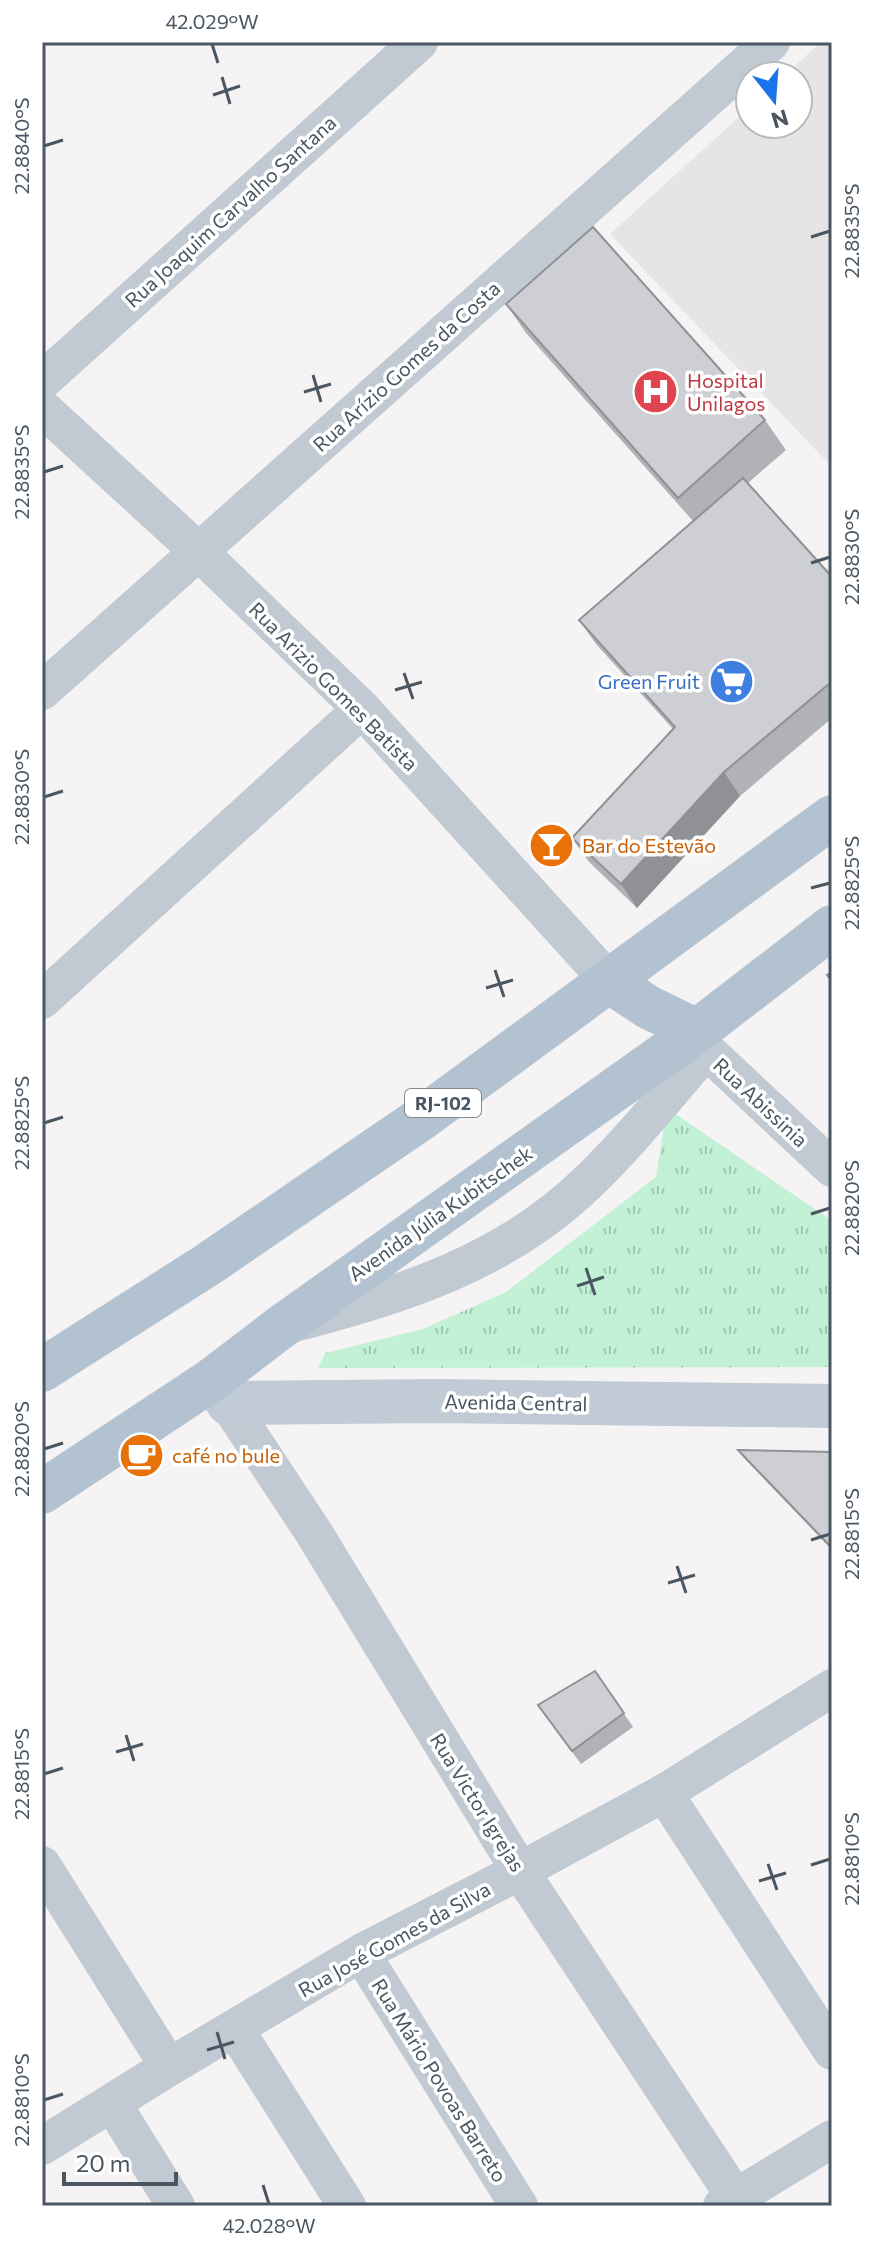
<svg xmlns="http://www.w3.org/2000/svg" width="874" height="2248" viewBox="0 0 874 2248" font-family="Commissioner,sans-serif">
  <style>
    .education { fill: #e6e4e5 }
    .park { fill: url(#park-tufts) }
    .lines { fill: none; stroke-linecap: round; stroke-linejoin: round }
    .street { stroke: #c1cad2; stroke-width: 38 }
    .secondary { stroke: #c1cbd6; stroke-width: 44 }
    .primary { stroke: #b3c2d1; stroke-width: 44 }
    .wall { fill: #b0b2b7 }
    .shaded-wall { fill: #909195 }
    .building { fill: #cdcfd5; stroke: #909195; stroke-width: 2 }
    .ticks { fill: none; stroke: #4a5661; stroke-width: 3 }
    .labels { text-anchor: middle; dominant-baseline: central; stroke-width: 7; stroke-linejoin: round; paint-order: stroke }
    .shield { fill: #fff; stroke: #808990; stroke-width: 2 }
    .shield-label { font-size: 18px; font-weight: bold; fill: #4a5661 }
    .street-label { font-size: 20px; fill: #4a5661; stroke: #fff }
    .health-label { font-size: 20px; fill: #be3a42; stroke: #fff; text-anchor: start }
    .shop-label { font-size: 20px; fill: #366cbe; stroke: #fff; text-anchor: end }
    .food-label { font-size: 20px; fill: #c56008; stroke: #fff; text-anchor: start }
    .neatline { fill: none; stroke: #4a5661; stroke-width: 3 }
    .ticks-label { font-size: 20px; text-anchor: middle; fill: #4a5661 }
  </style>
  <defs>
    <pattern id="park-tufts" width="24" height="20" patternUnits="userSpaceOnUse" patternTransform="scale(2)"><rect width="24" height="20" fill="#c3f1d5"/><path d="M3 7l-1-3M5 7V3M7 7l1-3M15 17l-1-3M17 17v-4M19 17l1-3" fill="none" stroke="#a0c6b0"/></pattern>
  </defs>
  <rect width="100%" height="100%" fill="#f5f3f3"/>
  <polygon class="education" points="821,42 832,42 832,467 610,234 750,107 750,124 798,124 798,76 784,76"/>
  <polygon class="park" points="667,1108 832,1221 832,1367 318,1368 325,1353 423,1329 506,1292 656,1177"/>
  <g class="lines">
    <g class="street">
      <polyline points="42,381 419,42"/>
      <polyline points="42,408 198,551 362,709 609,981"/>
      <polyline points="42,691 771,42"/>
      <polyline points="42,1000 362,709"/>
      <polyline points="697,1031 706,1050 832,1168"/>
      <path d="M291 1324C401 1295 503 1264 587 1183 630 1142 667 1095 706 1050"/>
      <polyline points="228,1403 314,1533 520,1871 735,2197 738,2206"/>
      <polyline points="664,1793 832,2051"/>
      <polyline points="42,1865 169,2067"/>
      <polyline points="361,1953 519,2206"/>
      <polyline points="235,2029 347,2206"/>
      <polyline points="112,2103 176,2206"/>
      <polyline points="42,2146 169,2067 361,1953 520,1871 664,1793 832,1688"/>
      <polyline points="722,2206 832,2139"/>
    </g>
    <polyline class="secondary" points="213,1379 228,1403 438,1401 832,1406"/>
    <g class="primary">
      <polyline points="609,981 648,1007 697,1031"/>
      <polyline points="42,1370 207,1265 422,1118 832,817"/>
      <polyline points="42,1492 213,1379 281,1327 697,1031 832,927"/>
    </g>
  </g>
  <g class="wall">
    <polygon points="506,304 765,420 786,450 748,483 832,577 832,718 740,796 637,908 589,862 572,838 673,729 596,644 579,620 693,521 526,333"/>
    <polygon points="738,1450 832,1452 832,1550 743,1457"/>
    <polygon points="595,1671 633,1727 581,1764 538,1705"/>
  </g>
  <polygon class="shaded-wall" points="724,772 740,796 637,908 621,884"/>
  <g class="building">
    <polygon points="593,227 765,420 678,498 506,304"/>
    <polygon points="743,478 832,577 832,683 830,683 724,772 621,884 572,838 675,727 579,620"/>
    <polygon points="832,972 832,982 827,975"/>
    <polygon points="738,1450 832,1452 832,1548"/>
    <polygon points="595,1671 624,1713 572,1751 538,1705"/>
  </g>
  <path class="ticks" d="M212 44 218 63M222 77 230 104M213 95 240 86M44 146 63 140M811 237 830 231M313 375 321 402M304 392 331 384M44 472 63 466M811 563 830 557M404 673 413 699M395 690 422 682M44 797 63 791M811 888 830 883M495 970 504 997M486 988 513 980M44 1123 63 1117M811 1214 830 1208M586 1268 595 1295M577 1286 604 1277M44 1449 63 1443M811 1540 830 1534M677 1566 686 1593M668 1583 695 1575M126 1735 134 1761M116 1752 143 1744M44 1774 63 1768M768 1864 777 1890M811 1865 830 1859M759 1881 786 1873M217 2032 225 2059M207 2050 234 2042M44 2100 63 2094M263 2185 269 2204"/>
  <defs>
    <symbol id="hospital-disc" viewBox="-11 -11 22 22"><circle r="9.5" fill="#e0444e" stroke="#fff"/><path d="M-5-5h3v3.5h4V-5h3V5h-3V1.5h-4V5h-3Z" fill="#fff"/></symbol>
    <symbol id="supermarket-disc" viewBox="-11 -11 22 22"><circle r="9.5" fill="#3f7fe0" stroke="#fff"/><path d="M-6-5.5h2.5l.6 2H6L4.5 2H-2.5L-4.4-4H-6ZM-1.5 3.2a1.3 1.3 0 1 0 .1 0ZM3 3.2a1.3 1.3 0 1 0 .1 0Z" fill="#fff"/></symbol>
    <symbol id="bar-disc" viewBox="-11 -11 22 22"><circle r="9.5" fill="#e8710a" stroke="#fff"/><path d="M-6-5H6L.8 .8V4.5H3.5V6h-7V4.5H-.8V.8Z" fill="#fff"/></symbol>
    <symbol id="cafe-disc" viewBox="-11 -11 22 22"><circle r="9.5" fill="#e8710a" stroke="#fff"/><path d="M-5.5-4.5H6V0H3Q3 3.5 0 3.5H-2.5Q-5.5 3.5-5.5 0ZM3-3.2v2h1.7v-2ZM-6 4.5H4V6H-6Z" fill="#fff"/></symbol>
  </defs>
  <g fill-rule="evenodd">
    <use href="#hospital-disc" x="630" y="366" width="51" height="51"/>
    <use href="#supermarket-disc" x="706" y="656" width="51" height="51"/>
    <use href="#bar-disc" x="526" y="820" width="51" height="51"/>
    <use href="#cafe-disc" x="116" y="1430" width="51" height="51"/>
  </g>
  <g class="labels">
    <rect class="shield" x="405" y="1089" width="76" height="28" rx="6"/>
    <g class="shield-label">
      <text x="443" y="1103">RJ-102</text>
    </g>
    <g class="street-label">
      <text transform="translate(230 211) rotate(-42)">Rua Joaquim Carvalho Santana</text>
      <text transform="translate(406 366) rotate(-42)">Rua Arízio Gomes da Costa</text>
      <text transform="translate(334 686) rotate(45)">Rua Arizio Gomes Batista</text>
      <text transform="translate(761 1102) rotate(43)">Rua Abissinia</text>
      <text transform="translate(440 1213) rotate(-35)">Avenida Júlia Kubitschek</text>
      <text transform="translate(516 1402) rotate(1)">Avenida Central</text>
      <text transform="translate(478 1802) rotate(58)">Rua Victor Igrejas</text>
      <text transform="translate(394 1939) rotate(-29)">Rua José Gomes da Silva</text>
      <text transform="translate(440 2080) rotate(58)">Rua Mário Povoas Barreto</text>
    </g>
    <g class="health-label">
      <text x="687" y="380">Hospital<tspan x="687" dy="23">Unilagos</tspan></text>
    </g>
    <g class="shop-label">
      <text x="700" y="681">Green Fruit</text>
    </g>
    <g class="food-label">
      <text x="582" y="845">Bar do Estevão</text>
      <text x="172" y="1455">café no bule</text>
    </g>
  </g>
  <rect width="874" height="2248" fill="none" stroke="#ffffff" stroke-width="88"/>
  <g transform="translate(774 100) rotate(163)"><circle r="38" fill="#ffffff" stroke="#b7bbc0" stroke-width="2"/>
  <path d="M0-6L14 30L0 20L-14 30Z" fill="#1a73e8"/>
  <text y="-12" font-size="22" font-weight="bold" text-anchor="middle" fill="#4a5661">N</text>
  </g>
  <path d="M64 2172v12h112v-12" fill="none" stroke="#4a5661" stroke-width="4"/>
  <text x="76" y="2172" font-size="24" fill="#4a5661" stroke="#ffffff" stroke-width="6" paint-order="stroke">20 m</text>
  <rect x="44" y="44" width="786" height="2160" class="neatline"/>
  <g class="ticks-label">
    <text x="212" y="29">42.029°W</text>
    <text transform="translate(22 146) rotate(-90)" y="7">22.8840°S</text>
    <text transform="translate(852 231) rotate(-90)" y="7">22.8835°S</text>
    <text transform="translate(22 472) rotate(-90)" y="7">22.8835°S</text>
    <text transform="translate(852 557) rotate(-90)" y="7">22.8830°S</text>
    <text transform="translate(22 797) rotate(-90)" y="7">22.8830°S</text>
    <text transform="translate(852 883) rotate(-90)" y="7">22.8825°S</text>
    <text transform="translate(22 1123) rotate(-90)" y="7">22.8825°S</text>
    <text transform="translate(852 1208) rotate(-90)" y="7">22.8820°S</text>
    <text transform="translate(22 1449) rotate(-90)" y="7">22.8820°S</text>
    <text transform="translate(852 1534) rotate(-90)" y="7">22.8815°S</text>
    <text transform="translate(22 1774) rotate(-90)" y="7">22.8815°S</text>
    <text transform="translate(852 1859) rotate(-90)" y="7">22.8810°S</text>
    <text transform="translate(22 2100) rotate(-90)" y="7">22.8810°S</text>
    <text x="269" y="2233">42.028°W</text>
  </g>
</svg>
